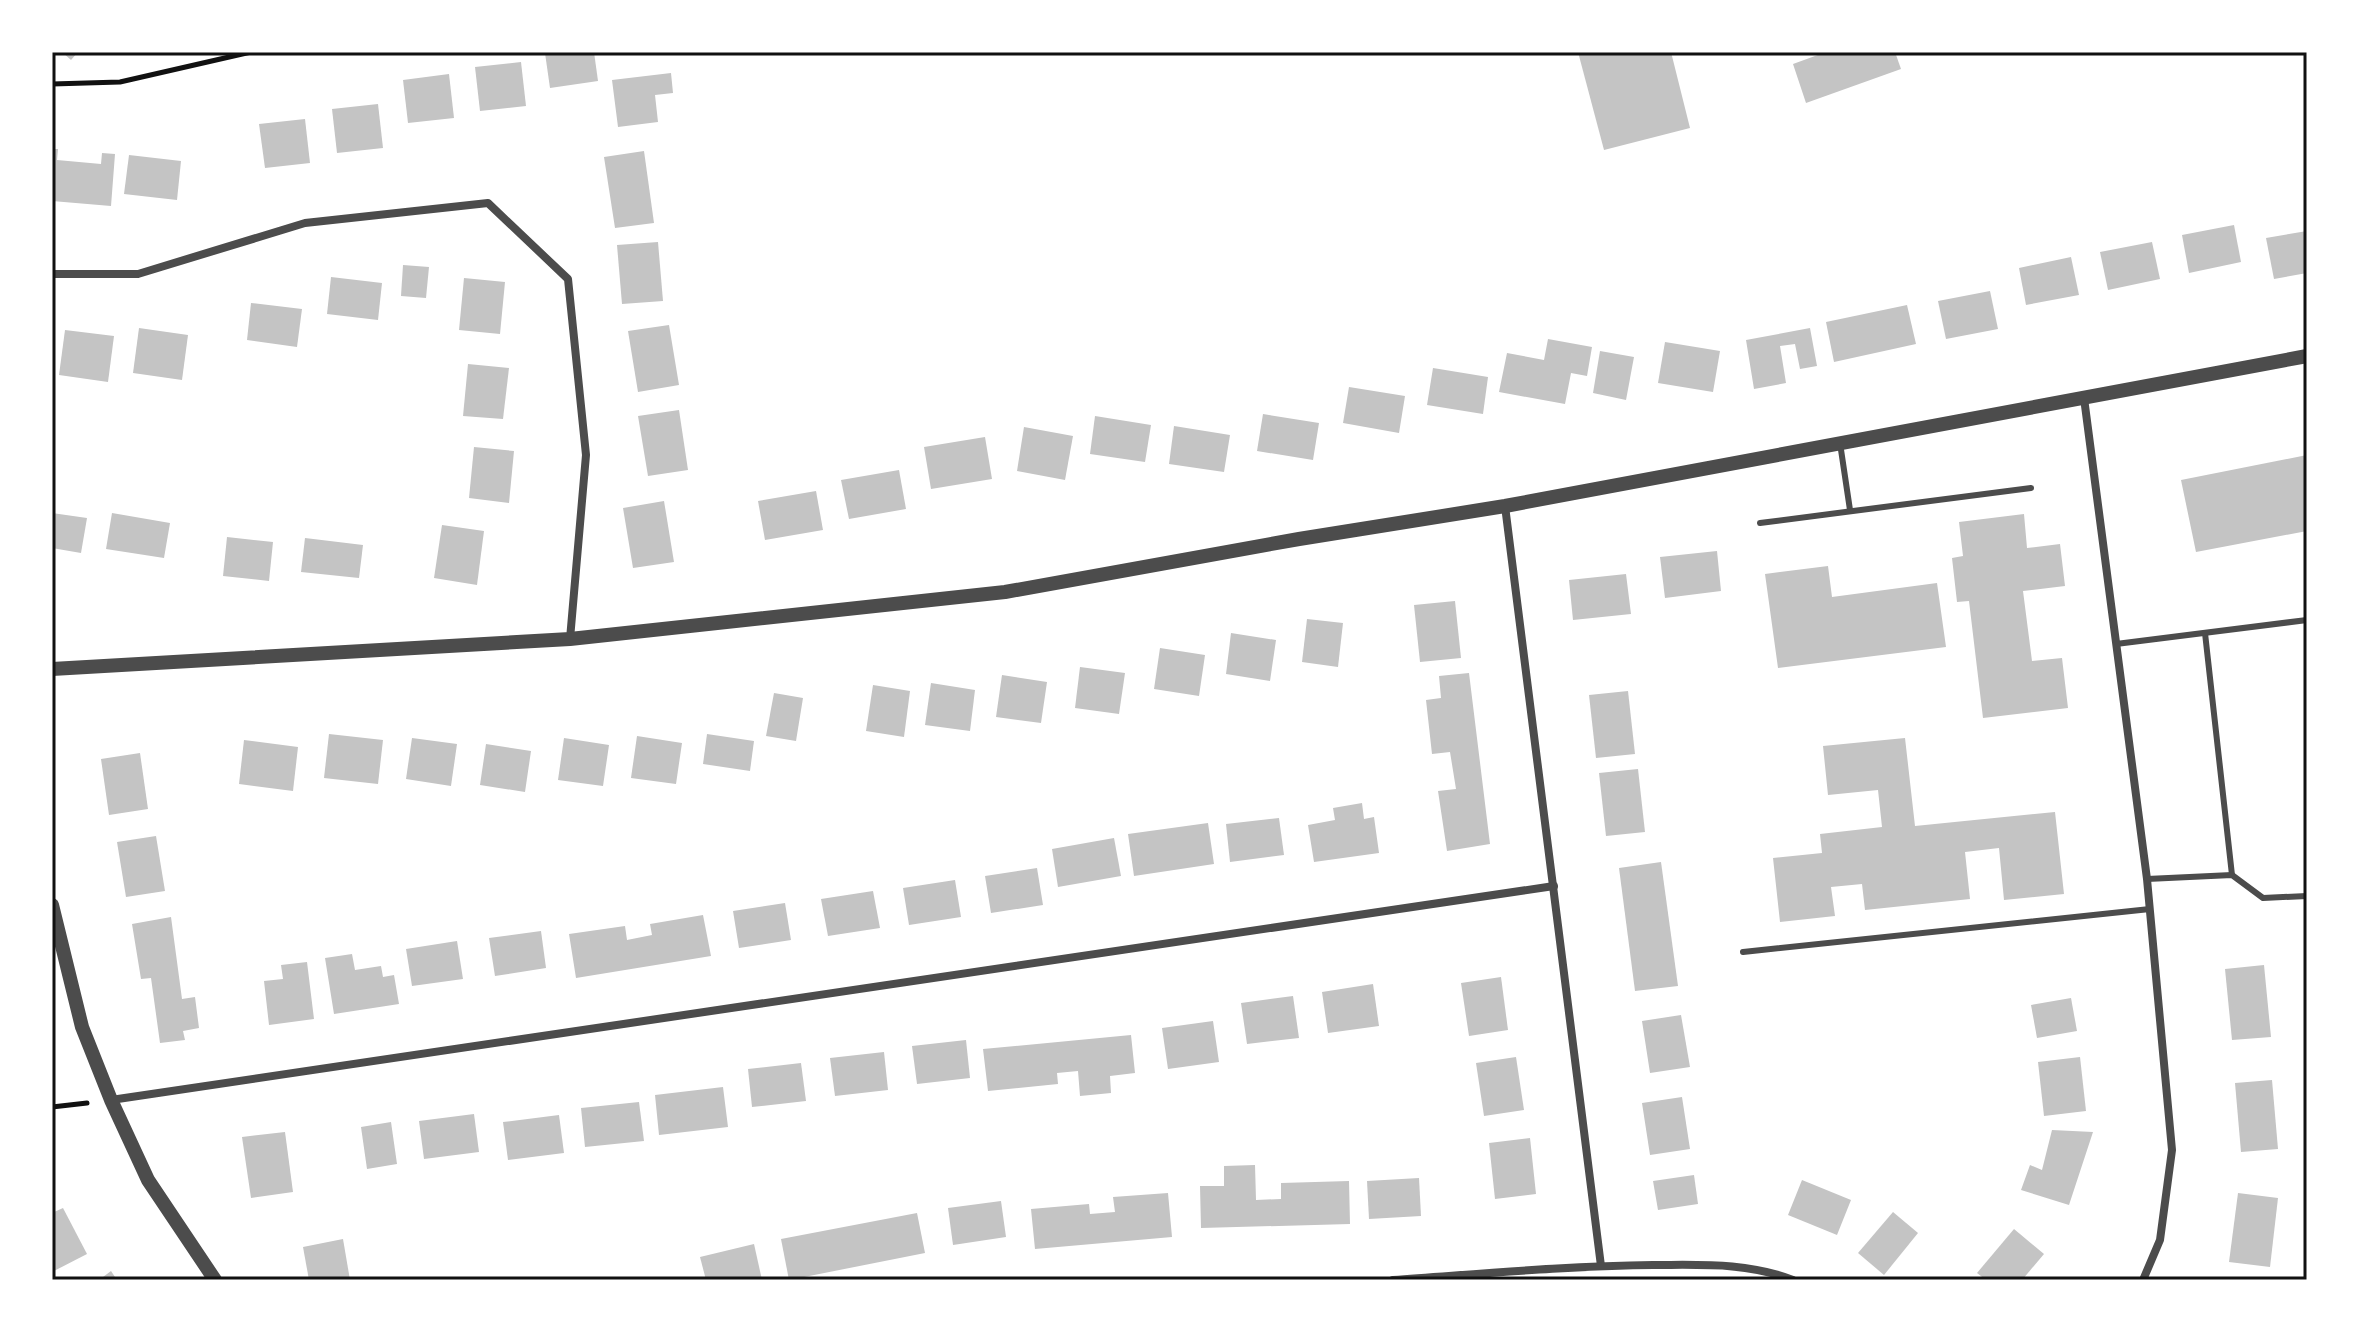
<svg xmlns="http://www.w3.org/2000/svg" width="2359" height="1332" viewBox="0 0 2359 1332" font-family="'Times New Roman',serif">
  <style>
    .building { fill: #c4c4c4 }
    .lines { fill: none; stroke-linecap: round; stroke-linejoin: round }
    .path { stroke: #111; stroke-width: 5 }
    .service { stroke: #4c4c4c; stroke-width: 6 }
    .minor { stroke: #4c4c4c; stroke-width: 8 }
    .tertiary { stroke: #4c4c4c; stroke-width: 14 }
    .neatline { fill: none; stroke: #111; stroke-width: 3 }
  </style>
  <rect width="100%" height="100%" fill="#fff"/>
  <g class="building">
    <polygon points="62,52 78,52 71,60"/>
    <polygon points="594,52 598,81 550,88 545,53"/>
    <polygon points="1578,52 1671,52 1690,128 1604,150"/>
    <polygon points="1826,52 1895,52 1901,69 1806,103 1793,64"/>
    <polygon points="521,62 526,106 480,111 475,67"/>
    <polygon points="671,73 673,93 655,95 658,122 618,127 612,80"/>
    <polygon points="449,74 454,118 408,123 403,80"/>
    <polygon points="378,104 383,148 337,153 332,109"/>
    <polygon points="305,119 310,163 265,168 259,124"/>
    <polygon points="52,149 58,149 57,160 101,164 102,153 115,154 111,206 52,201"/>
    <polygon points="644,151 654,223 615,228 604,157"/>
    <polygon points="129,155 181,161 177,200 124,194"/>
    <polygon points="2234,225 2241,262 2189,273 2182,235"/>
    <polygon points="2307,231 2307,273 2274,279 2266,238"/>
    <polygon points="658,242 663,301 622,304 617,245"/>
    <polygon points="2152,242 2160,279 2108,290 2100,252"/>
    <polygon points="2071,257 2079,295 2026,305 2019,268"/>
    <polygon points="403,265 429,267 426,298 401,296"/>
    <polygon points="331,277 382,283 378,320 327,314"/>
    <polygon points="464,278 505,282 500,334 459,330"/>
    <polygon points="1990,291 1998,329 1946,339 1938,301"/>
    <polygon points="251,303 302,309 297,347 247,340"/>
    <polygon points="1907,305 1916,344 1834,362 1826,322"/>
    <polygon points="669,325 679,385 638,392 628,331"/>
    <polygon points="139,328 188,335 182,380 133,373"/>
    <polygon points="1810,328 1817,366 1800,369 1795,344 1780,346 1786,383 1754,389 1746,340"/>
    <polygon points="65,330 114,336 108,382 59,375"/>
    <polygon points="1548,339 1592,347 1587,376 1571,373 1565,404 1499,392 1507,353 1544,360"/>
    <polygon points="1665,342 1720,351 1713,392 1658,383"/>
    <polygon points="1600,351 1634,357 1626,400 1593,393"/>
    <polygon points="468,364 509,368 503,419 463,416"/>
    <polygon points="1433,368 1488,377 1483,414 1427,405"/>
    <polygon points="1349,387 1405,396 1399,433 1343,423"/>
    <polygon points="679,410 688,470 648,476 638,416"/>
    <polygon points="1263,414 1319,423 1313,460 1257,451"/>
    <polygon points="1095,416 1151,425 1145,462 1090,454"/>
    <polygon points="1174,426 1230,435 1224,472 1169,464"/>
    <polygon points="1024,427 1073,436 1065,480 1017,471"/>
    <polygon points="985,437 992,479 931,489 924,447"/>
    <polygon points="474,447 514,451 509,503 469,498"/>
    <polygon points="2307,455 2307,531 2196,552 2181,480"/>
    <polygon points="899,470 906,509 849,519 841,480"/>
    <polygon points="816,491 823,530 765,540 758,501"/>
    <polygon points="664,501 674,562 633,568 623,508"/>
    <polygon points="52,513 87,518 81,553 52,548"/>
    <polygon points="112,513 170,523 164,558 106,549"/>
    <polygon points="2024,514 2027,548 2060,544 2065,586 2023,591 2032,661 2062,658 2068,708 1983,718 1969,601 1957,602 1952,558 1963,556 1959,522"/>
    <polygon points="442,525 484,531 477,585 434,578"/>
    <polygon points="227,537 273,542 269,581 223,576"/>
    <polygon points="305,538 363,545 359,578 301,572"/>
    <polygon points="1717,551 1721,591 1665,598 1660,557"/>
    <polygon points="1828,566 1832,597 1937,583 1946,647 1778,668 1765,574"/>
    <polygon points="1626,574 1631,614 1573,620 1569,580"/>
    <polygon points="1455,601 1461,658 1420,662 1414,605"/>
    <polygon points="1307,619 1343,623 1338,667 1302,662"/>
    <polygon points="1231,633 1276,640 1270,681 1226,674"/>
    <polygon points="1160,648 1205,655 1199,696 1154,689"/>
    <polygon points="1080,667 1125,673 1119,714 1075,708"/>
    <polygon points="1469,673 1490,844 1447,851 1438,791 1456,789 1450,752 1432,754 1426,700 1441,698 1439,676"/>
    <polygon points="1002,675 1047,682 1041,723 996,717"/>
    <polygon points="931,683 975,690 970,731 925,725"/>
    <polygon points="873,685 910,691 904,737 866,731"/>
    <polygon points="1628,691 1635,754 1596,758 1589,695"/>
    <polygon points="774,693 803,698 796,741 766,736"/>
    <polygon points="329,734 383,740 378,784 324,778"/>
    <polygon points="707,734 754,741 750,771 703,764"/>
    <polygon points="637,736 682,743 676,784 631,778"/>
    <polygon points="412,738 457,744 451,786 406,779"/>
    <polygon points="564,738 609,745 603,786 558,780"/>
    <polygon points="1905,738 1915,826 2055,812 2064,894 2004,900 1999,848 1965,852 1970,899 1865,910 1862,884 1831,887 1835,916 1780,922 1773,858 1822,853 1820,834 1882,827 1878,790 1828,795 1823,746"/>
    <polygon points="244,740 298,747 293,791 239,784"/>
    <polygon points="486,744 531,751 525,792 480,785"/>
    <polygon points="140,753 148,809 109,815 101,759"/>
    <polygon points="1638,769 1645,832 1606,836 1599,773"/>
    <polygon points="1362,803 1364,819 1374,817 1379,853 1314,862 1308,825 1335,820 1333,808"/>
    <polygon points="1279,818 1284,855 1230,862 1226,824"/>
    <polygon points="1208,823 1214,864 1134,876 1128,834"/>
    <polygon points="156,836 165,891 126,897 117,842"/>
    <polygon points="1114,838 1121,876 1058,887 1052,849"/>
    <polygon points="1661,862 1678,986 1635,991 1619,868"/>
    <polygon points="1037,868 1043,905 991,913 985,876"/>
    <polygon points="955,880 961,917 909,925 903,888"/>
    <polygon points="873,891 880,928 828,936 821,899"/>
    <polygon points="785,903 791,940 739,948 733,911"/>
    <polygon points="703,915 711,956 576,978 569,934 625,926 627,940 652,935 650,924"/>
    <polygon points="171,917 182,999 195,997 199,1028 183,1031 185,1040 160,1043 151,978 141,979 132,924"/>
    <polygon points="541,931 546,968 495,976 489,938"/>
    <polygon points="457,941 463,979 412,986 406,949"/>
    <polygon points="352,954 355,970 381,966 383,977 394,975 399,1004 334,1014 325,958"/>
    <polygon points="307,962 314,1019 269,1025 264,981 283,979 281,965"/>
    <polygon points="2264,965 2271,1037 2232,1040 2225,969"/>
    <polygon points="1501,977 1508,1030 1469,1036 1461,983"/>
    <polygon points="1373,984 1379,1026 1328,1033 1322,992"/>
    <polygon points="1293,996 1299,1038 1247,1044 1241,1003"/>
    <polygon points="2071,998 2077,1031 2037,1038 2031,1005"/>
    <polygon points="1681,1015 1690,1067 1650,1073 1642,1021"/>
    <polygon points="1213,1021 1219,1062 1168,1069 1162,1028"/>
    <polygon points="1131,1035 1135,1073 1110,1076 1111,1093 1080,1096 1078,1071 1057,1073 1058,1084 988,1091 983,1049"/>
    <polygon points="966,1040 970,1078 917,1084 912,1046"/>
    <polygon points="884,1052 888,1090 835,1096 830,1058"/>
    <polygon points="1516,1057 1524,1110 1484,1116 1476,1063"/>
    <polygon points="2080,1057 2086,1111 2044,1116 2038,1062"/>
    <polygon points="801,1063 806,1101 752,1107 748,1069"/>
    <polygon points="2272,1080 2278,1149 2241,1152 2235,1083"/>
    <polygon points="723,1087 728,1127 659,1135 655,1095"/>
    <polygon points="1682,1097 1690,1149 1650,1155 1642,1103"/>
    <polygon points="639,1102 644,1141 585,1147 581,1108"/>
    <polygon points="474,1114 479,1152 424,1159 419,1121"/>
    <polygon points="559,1115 564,1153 508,1160 503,1122"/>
    <polygon points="391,1122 397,1164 367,1169 361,1127"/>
    <polygon points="2052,1130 2093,1132 2069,1205 2021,1190 2030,1165 2042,1170"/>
    <polygon points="285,1132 293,1192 251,1198 242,1137"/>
    <polygon points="1530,1138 1536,1194 1495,1199 1489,1143"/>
    <polygon points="1255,1165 1256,1200 1281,1199 1281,1183 1349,1181 1350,1224 1201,1228 1200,1186 1224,1186 1224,1166"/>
    <polygon points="1694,1175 1698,1204 1658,1210 1653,1181"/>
    <polygon points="1419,1178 1421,1216 1369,1219 1367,1181"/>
    <polygon points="1802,1180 1851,1200 1837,1235 1788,1215"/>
    <polygon points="1168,1193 1172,1237 1035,1249 1031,1209 1089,1204 1090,1214 1115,1212 1113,1197"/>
    <polygon points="2238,1193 2278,1198 2270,1267 2229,1262"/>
    <polygon points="1001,1201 1006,1237 953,1245 948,1208"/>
    <polygon points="63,1208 87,1254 52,1272 52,1213"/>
    <polygon points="1893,1212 1918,1233 1884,1275 1858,1253"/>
    <polygon points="917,1213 925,1253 789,1280 781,1239"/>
    <polygon points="2014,1229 2044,1254 2022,1280 1986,1280 1977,1273"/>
    <polygon points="343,1239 350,1280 309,1280 303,1247"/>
    <polygon points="754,1244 762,1280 706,1280 700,1257"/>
    <polygon points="111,1271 117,1280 99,1280"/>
  </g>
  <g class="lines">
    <g class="path">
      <polyline points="52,84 120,82 251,52"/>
      <polyline points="52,1107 87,1103"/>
    </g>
    <g class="service">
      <polyline points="1840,443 1850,510"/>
      <polyline points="1760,523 2031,488"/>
      <polyline points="2205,633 2232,875"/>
      <polyline points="2116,644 2307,620"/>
      <polyline points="2147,879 2232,875 2263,898 2307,896"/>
      <polyline points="1743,952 2150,909"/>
    </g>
    <g class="minor">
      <polyline points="52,274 138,274 305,223 488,203 568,279 586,455 570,639"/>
      <polyline points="2084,398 2147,879 2172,1150 2160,1240 2143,1280"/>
      <polyline points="1505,506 1601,1266"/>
      <polyline points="111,1100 1554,886"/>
      <path d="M1393 1280C1480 1274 1566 1266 1653 1265 1700 1265 1747 1262 1793 1280"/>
    </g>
    <g class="tertiary">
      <polyline points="52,669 570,639 1005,592 1299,539 1505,506 2307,356"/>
      <polyline points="52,905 82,1027 111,1100 148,1180 215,1280"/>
    </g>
  </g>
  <rect width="2359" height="1332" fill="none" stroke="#ffffff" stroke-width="108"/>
  <rect x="54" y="54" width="2251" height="1224" class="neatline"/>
</svg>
